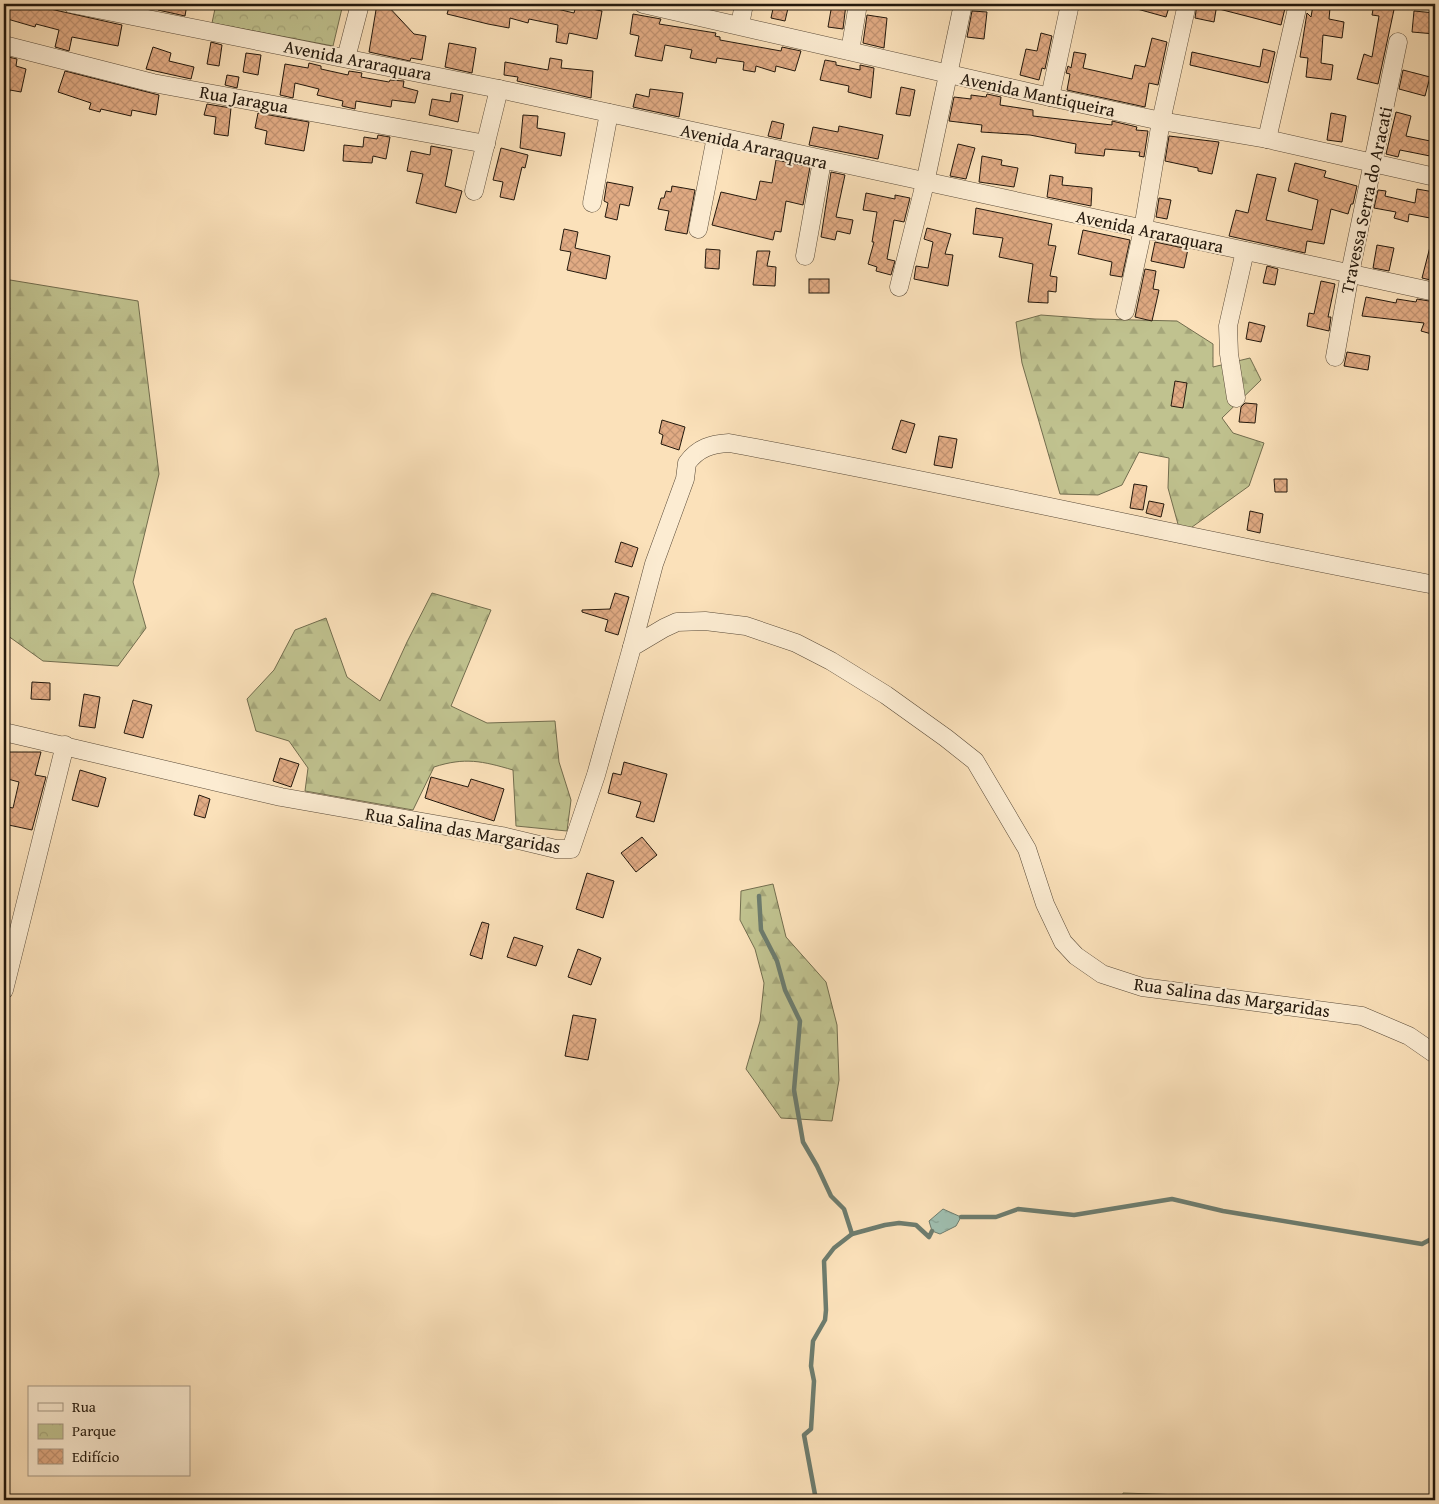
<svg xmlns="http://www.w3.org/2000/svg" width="1439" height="1504" viewBox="0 0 1439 1504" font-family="'Gentium Book Plus',serif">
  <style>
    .forest { fill: url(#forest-firs); stroke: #726d4e }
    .park { fill: url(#park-crowns); stroke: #726d4e }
    .water { fill: url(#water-ripples); stroke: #6d7c6e }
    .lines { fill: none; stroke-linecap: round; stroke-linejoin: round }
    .stream { stroke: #6d7c6e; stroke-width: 4.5 }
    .building { fill: url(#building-cross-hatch); stroke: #23180c }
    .minor-casing { stroke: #594a38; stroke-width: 19 }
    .minor { stroke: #fcecd2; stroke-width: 18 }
    .labels { text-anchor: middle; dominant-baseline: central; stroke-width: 4; stroke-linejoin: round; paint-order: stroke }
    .street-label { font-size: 18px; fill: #23180c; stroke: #fcecd2 }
  </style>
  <defs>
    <pattern id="forest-firs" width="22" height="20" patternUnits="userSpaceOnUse" patternTransform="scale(1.25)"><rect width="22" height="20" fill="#c0c28f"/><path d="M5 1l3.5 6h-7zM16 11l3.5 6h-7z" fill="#a5a67a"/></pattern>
    <pattern id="park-crowns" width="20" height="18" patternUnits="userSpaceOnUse" patternTransform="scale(1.25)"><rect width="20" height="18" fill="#c0c28f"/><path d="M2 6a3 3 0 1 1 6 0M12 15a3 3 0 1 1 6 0" fill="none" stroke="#a5a67a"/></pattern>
    <pattern id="water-ripples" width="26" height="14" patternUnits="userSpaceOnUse" patternTransform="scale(1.25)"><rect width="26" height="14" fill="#9fbeaf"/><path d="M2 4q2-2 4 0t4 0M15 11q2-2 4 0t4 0" fill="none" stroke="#89a395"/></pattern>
    <pattern id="building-cross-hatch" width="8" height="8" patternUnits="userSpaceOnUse" patternTransform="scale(1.25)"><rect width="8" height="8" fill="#e1ab84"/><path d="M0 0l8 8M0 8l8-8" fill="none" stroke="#c19271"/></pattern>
  </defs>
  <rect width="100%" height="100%" fill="#fbe1ba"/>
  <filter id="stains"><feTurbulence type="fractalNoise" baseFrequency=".004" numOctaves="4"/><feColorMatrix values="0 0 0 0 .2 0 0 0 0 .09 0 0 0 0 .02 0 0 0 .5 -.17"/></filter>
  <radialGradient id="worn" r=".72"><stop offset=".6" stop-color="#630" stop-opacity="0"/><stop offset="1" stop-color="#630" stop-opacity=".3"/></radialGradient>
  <g class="forest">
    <polygon points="4,279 138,301 159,474 133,582 146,628 118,666 43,661 4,633"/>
    <polygon points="1041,315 1095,319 1177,321 1213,344 1213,367 1250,358 1261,380 1222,418 1233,433 1264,443 1249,486 1181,535 1168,488 1169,458 1139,452 1122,485 1098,495 1060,494 1022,363 1016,322"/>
    <path d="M432 593 491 610 451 706 487 723 555 721 559 762 571 800 567 831 516 826 513 770C482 761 465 757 434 767L413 810 305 791 308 768 289 741 256 731 247 699 274 670 295 630 326 618 347 677 380 701 407 642Z"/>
    <polygon points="773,884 786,937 826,982 837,1025 839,1080 832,1121 781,1118 746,1069 760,1021 764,983 755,949 740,920 741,891"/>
    <polygon points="1123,1493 1334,1500 1122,1500"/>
  </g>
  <polygon class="park" points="216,4 343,4 333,46 212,23"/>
  <polygon class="water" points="943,1209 961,1217 956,1226 940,1234 932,1231 929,1221"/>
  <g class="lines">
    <g class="stream">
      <polyline points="759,896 761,930 777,961 785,990 800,1021 794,1090 803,1142 817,1166 831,1196 844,1209 852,1234"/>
      <polyline points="961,1217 996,1217 1018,1209 1074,1215 1172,1199 1223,1211 1422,1244 1435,1237"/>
      <polyline points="816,1500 804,1435 811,1429 814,1381 811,1366 813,1341 825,1320 826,1310 824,1261 834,1248 852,1234 885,1225 899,1223 916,1225 929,1237 932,1231"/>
    </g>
  </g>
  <g class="building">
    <polygon points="4,4 28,4 122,25 118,46 72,37 69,51 55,47 59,30 36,24 35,27 4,18"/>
    <polygon points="160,4 187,4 185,16 158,10"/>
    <polygon points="377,4 386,4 414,34 426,36 422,60 411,58 410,61 369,52"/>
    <polygon points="450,4 536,4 574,13 576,6 602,11 597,39 569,33 567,44 556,42 558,25 529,19 528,23 510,18 509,28 488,24 447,14"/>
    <polygon points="774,4 789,4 785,21 771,18"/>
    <polygon points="832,4 846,4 843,29 828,27"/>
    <polygon points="1131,4 1170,4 1166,17 1130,7"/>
    <polygon points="1197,4 1217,4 1214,22 1195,18"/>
    <polygon points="1220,4 1286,4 1281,25 1219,9"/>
    <polygon points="1374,4 1395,5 1378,84 1357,79 1364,54 1372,57 1379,16 1372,15"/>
    <polygon points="1313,5 1330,8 1329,19 1344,22 1342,38 1323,35 1321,63 1333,65 1331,80 1306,77 1308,58 1300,57 1307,13 1311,17"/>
    <polygon points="972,11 987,12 984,39 967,37"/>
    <polygon points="1414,11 1435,13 1435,34 1412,32"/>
    <polygon points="633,14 661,19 659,24 716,33 715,36 720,37 720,40 781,51 782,47 801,51 795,71 776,66 775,72 756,66 755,72 743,70 744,62 717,58 716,63 690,58 692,50 665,45 662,61 635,56 639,36 630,34"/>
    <polygon points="867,15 887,18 884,48 863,43"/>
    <polygon points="1041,33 1052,36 1045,69 1042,68 1039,80 1020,75 1026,49 1037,51"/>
    <polygon points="1152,38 1167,42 1158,85 1149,83 1145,107 1067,90 1070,74 1066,73 1068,66 1071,68 1074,52 1086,54 1083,68 1132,79 1135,65 1145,67"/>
    <polygon points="211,42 222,45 219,66 207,64"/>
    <polygon points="449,43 476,48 472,73 445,67"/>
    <polygon points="153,47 171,53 169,61 194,67 191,79 146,69"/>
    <polygon points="1263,49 1275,52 1268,83 1190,65 1192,52 1260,67"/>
    <polygon points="246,53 261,55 258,75 243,72"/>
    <polygon points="4,56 17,59 16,66 26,69 21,92 10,90 9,96 4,96"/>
    <polygon points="550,58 562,60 561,68 593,71 591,98 517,81 518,77 504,75 505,62 548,70"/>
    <polygon points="825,60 836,62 836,65 860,70 860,65 874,68 871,98 848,92 849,86 820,80"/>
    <polygon points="309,63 321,66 321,69 348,75 349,71 362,73 361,77 389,82 390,80 404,81 403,87 418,91 415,103 392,100 391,107 356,101 355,109 342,106 343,101 317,95 319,89 295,83 293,98 280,95 285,64 308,68"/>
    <polygon points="1403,70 1430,77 1425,96 1399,89"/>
    <polygon points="65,71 159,95 156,115 132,110 131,116 101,109 100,112 89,109 91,103 58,92"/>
    <polygon points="227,75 239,77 237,88 225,85"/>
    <polygon points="901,87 915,90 910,116 896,114"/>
    <polygon points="650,89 683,93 679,117 633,107 636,94 649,97"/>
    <polygon points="451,93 463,95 458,122 429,115 432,99 450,102"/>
    <polygon points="987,94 1001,97 1000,105 1033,110 1033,116 1112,125 1112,121 1137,127 1136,130 1148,131 1144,157 1139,156 1140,152 1105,149 1104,156 1075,153 1076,144 1030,135 981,132 982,125 949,121 954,97 971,99 971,95 986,97"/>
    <polygon points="207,104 231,108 228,136 214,134 216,117 204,115"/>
    <polygon points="1396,112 1411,116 1406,136 1435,142 1435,157 1400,150 1398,157 1386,154"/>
    <polygon points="258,113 309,122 304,151 265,144 267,131 255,128"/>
    <polygon points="1331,113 1346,116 1342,142 1327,140"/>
    <polygon points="523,115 538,116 537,128 565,133 561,156 520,148"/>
    <polygon points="772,121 784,124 781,139 768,136"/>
    <polygon points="839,126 883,135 878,159 809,145 813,127 838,132"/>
    <polygon points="378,135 390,137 386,159 373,156 372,163 343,161 344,145 363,147 364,137 377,139"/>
    <polygon points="1169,136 1219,142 1212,174 1198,171 1198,168 1165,161"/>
    <polygon points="958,144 975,148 966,179 950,176"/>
    <polygon points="431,146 452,150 445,186 462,191 456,213 416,203 423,174 407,171 411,151 430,155"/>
    <polygon points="501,148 528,155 525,168 522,167 514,200 500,197 503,182 493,180"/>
    <polygon points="982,156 1002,160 1001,165 1018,168 1014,187 979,182"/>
    <polygon points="776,160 810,167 803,205 786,201 781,232 775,231 773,240 712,225 721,192 756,200 760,181 772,183"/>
    <polygon points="1295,163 1326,171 1324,177 1357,186 1353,204 1351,204 1348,214 1331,209 1324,244 1307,241 1305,253 1229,236 1236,210 1248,213 1257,174 1276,178 1266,220 1312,230 1318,200 1288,191"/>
    <polygon points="831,172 845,175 836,217 853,220 850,234 837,231 835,240 821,237"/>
    <polygon points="1050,175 1063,177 1062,185 1092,188 1091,206 1047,197"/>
    <polygon points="607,182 633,187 629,206 620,204 617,220 605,217 608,203 604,201"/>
    <polygon points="672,186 695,190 687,234 665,230 669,211 658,209 661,198 664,198 666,191 671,192"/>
    <polygon points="1417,189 1434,192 1430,218 1409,214 1408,222 1394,218 1396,212 1374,208 1378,190 1386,191 1385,196 1415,203"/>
    <polygon points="866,193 895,199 895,195 910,198 904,222 894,220 887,259 895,261 891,275 876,271 877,267 868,264 874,242 872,242 877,212 863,210"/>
    <polygon points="1159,198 1171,200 1167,219 1156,217"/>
    <polygon points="976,208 1052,224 1048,245 1056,246 1050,276 1057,277 1056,292 1048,291 1048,303 1028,302 1033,264 999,257 1003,238 973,234"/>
    <polygon points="927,228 951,234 945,254 953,255 948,286 914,279 916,266 928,268 933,242 924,239"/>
    <polygon points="564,229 578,232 575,248 610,256 606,279 567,270 571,252 560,250"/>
    <polygon points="1083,230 1130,240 1122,277 1110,275 1112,262 1078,254"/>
    <polygon points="1155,242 1188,249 1184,268 1151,261"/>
    <polygon points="1431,243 1435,243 1435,281 1422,278"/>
    <polygon points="1377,245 1394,248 1389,271 1373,268"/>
    <polygon points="706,249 720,250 719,269 705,268"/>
    <polygon points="757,251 770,251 767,266 776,267 775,286 753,285"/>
    <polygon points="1267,266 1278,269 1275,285 1263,283"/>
    <polygon points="1145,269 1156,271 1153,289 1159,290 1152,321 1135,317"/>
    <rect x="809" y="279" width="20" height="14"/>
    <polygon points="1321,281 1335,284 1328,317 1331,317 1329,331 1307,326 1309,313 1314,314"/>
    <polygon points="1366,297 1396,303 1397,299 1416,302 1417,299 1435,302 1435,335 1421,331 1424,323 1362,316"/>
    <polygon points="1249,322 1265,326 1261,342 1246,339"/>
    <polygon points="1347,352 1370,356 1368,370 1344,366"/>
    <polygon points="1175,381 1187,383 1183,408 1171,406"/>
    <polygon points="1245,403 1257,404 1255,423 1239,422 1241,407"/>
    <polygon points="662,420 685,427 679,450 661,444 663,435 659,433"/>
    <polygon points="901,420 915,424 906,453 892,449"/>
    <polygon points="939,436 957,439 952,468 934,465"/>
    <polygon points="1274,479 1287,479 1287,492 1275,492"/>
    <polygon points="1134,484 1147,486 1143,510 1130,508"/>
    <polygon points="1149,501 1164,504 1161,517 1146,513"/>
    <polygon points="1250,511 1263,514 1260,533 1247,530"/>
    <polygon points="621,542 638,548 632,567 615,562"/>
    <polygon points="615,593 629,597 618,635 605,631 608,620 582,612 582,610 610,609"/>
    <polygon points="32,682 50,683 50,700 31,699"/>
    <polygon points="84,694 100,697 95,728 79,726"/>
    <polygon points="133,700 152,705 143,738 124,733"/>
    <polygon points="8,752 41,752 35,775 46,777 32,830 4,824 8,807 13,808 19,782 4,778"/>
    <polygon points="280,758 299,764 291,787 273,781"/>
    <polygon points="624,762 667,774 654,822 636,817 641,802 608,793 613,773 621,775"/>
    <polygon points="80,770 106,778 98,807 72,800"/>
    <polygon points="431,777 468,787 471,779 504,789 494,821 425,798"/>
    <polygon points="199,795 210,799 205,818 194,815"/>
    <polygon points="642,837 657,855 636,872 621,853"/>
    <polygon points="587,873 614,881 603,918 576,909"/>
    <polygon points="482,922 489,924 482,959 470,955"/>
    <polygon points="514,937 543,946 536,966 507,957"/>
    <polygon points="578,949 601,958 591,985 568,977"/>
    <polygon points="573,1015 596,1019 588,1060 565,1056"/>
  </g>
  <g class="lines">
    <defs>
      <g id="minor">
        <polyline points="72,4 499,89 1435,292"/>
        <polyline points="643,4 1050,97 1161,121 1267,139 1435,177"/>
        <polyline points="740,25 744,4"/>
        <polyline points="4,45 153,83 486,144"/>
        <polyline points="850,51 858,4"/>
        <polyline points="346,58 360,4"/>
        <polyline points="1050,97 1070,4"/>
        <polyline points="1267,139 1298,4"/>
        <polyline points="474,191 499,89"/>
        <polyline points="592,203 609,113"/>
        <polyline points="698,229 716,137"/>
        <polyline points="805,256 822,161"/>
        <polyline points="899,287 925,183 963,4"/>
        <polyline points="1125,311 1143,229 1161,121 1187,4"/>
        <polyline points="1335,357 1350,273 1398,42"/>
        <polyline points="1236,398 1229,354 1228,326 1245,251"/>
        <path d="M632 647 654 564 685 479 687 463C698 448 711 444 729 443 965 486 1199 541 1435 585"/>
        <polyline points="4,732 281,797 502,836 556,849 571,849 596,775 632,647 664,628 677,622 705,621 746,626 796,643 831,661 886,695 946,738 975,761 1027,849 1045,904 1063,942 1076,956 1102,974 1142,987 1362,1016 1409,1036 1435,1054"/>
        <polyline points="4,990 65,745"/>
      </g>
    </defs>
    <use href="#minor" class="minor-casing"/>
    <use href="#minor" class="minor"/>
  </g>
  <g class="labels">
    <g class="street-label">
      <text transform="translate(358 60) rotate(11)">Avenida Araraquara</text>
      <text transform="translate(1038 94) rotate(12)">Avenida Mantiqueira</text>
      <text transform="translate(244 99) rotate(10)">Rua Jaragua</text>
      <text transform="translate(754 146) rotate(13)">Avenida Araraquara</text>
      <text transform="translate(1366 200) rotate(-78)">Travessa Serra do Aracati</text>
      <text transform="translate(1150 231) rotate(12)">Avenida Araraquara</text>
      <text transform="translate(463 830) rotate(10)">Rua Salina das Margaridas</text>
      <text transform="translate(1232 997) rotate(8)">Rua Salina das Margaridas</text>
    </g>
  </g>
  <rect width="1439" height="1504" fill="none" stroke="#fbe1ba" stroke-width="20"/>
  <rect x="5" y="5" width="1429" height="1494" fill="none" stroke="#23180c" stroke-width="2.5"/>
  <rect x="10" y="10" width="1419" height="1484" fill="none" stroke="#23180c"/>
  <rect x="28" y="1386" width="162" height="90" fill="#fcecd2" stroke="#a59783"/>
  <rect x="38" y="1403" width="25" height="8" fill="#fcecd2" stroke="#a59783"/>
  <text x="72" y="1412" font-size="15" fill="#23180c">Rua</text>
  <rect x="38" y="1424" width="25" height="15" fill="url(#park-crowns)" stroke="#a59783"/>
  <text x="72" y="1436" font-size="15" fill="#23180c">Parque</text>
  <rect x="38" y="1449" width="25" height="15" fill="url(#building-cross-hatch)" stroke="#a59783"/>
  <text x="72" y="1462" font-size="15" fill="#23180c">Edifício</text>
  <rect width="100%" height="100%" filter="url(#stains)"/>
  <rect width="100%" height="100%" fill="url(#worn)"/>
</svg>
